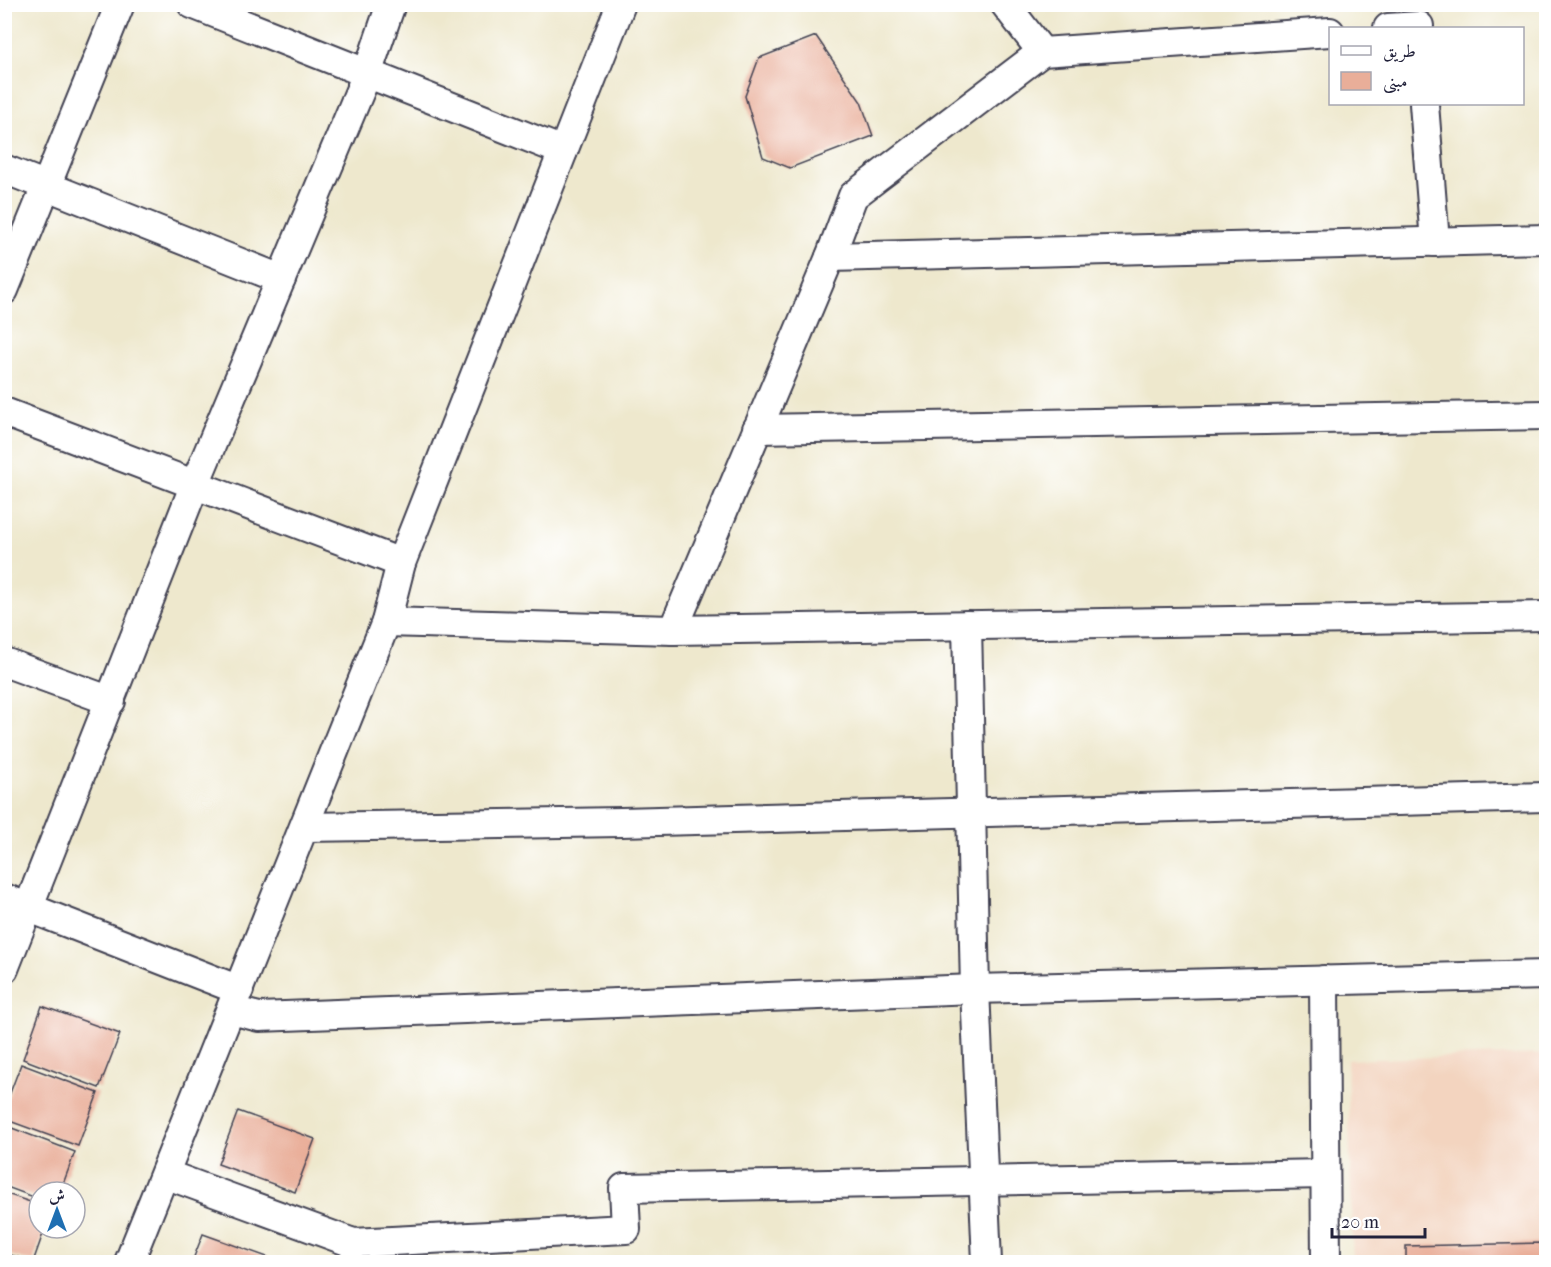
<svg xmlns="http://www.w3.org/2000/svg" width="1551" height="1267" viewBox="0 0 1551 1267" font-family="'IM FELL French Canon',Amiri,serif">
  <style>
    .built { fill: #f3d4bf }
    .building { fill: #e9ae99 }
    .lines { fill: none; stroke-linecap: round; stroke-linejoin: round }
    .minor-casing { stroke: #414051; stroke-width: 32 }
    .minor { stroke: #fff; stroke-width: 28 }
  </style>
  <rect width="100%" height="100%" fill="#fff"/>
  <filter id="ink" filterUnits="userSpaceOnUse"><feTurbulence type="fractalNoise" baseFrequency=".0167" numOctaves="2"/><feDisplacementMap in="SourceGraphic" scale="12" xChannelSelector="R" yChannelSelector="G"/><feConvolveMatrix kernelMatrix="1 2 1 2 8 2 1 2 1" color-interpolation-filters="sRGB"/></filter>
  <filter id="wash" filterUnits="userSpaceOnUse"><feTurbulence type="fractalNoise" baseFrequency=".008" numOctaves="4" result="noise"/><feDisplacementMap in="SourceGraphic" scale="24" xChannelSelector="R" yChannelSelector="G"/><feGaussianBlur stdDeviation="1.35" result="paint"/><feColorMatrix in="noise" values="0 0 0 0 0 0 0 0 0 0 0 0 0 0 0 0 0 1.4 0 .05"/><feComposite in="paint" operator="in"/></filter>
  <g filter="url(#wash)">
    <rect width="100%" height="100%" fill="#eee8cd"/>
    <polygon class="built" points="1546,1054 1546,1262 1353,1262 1347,1060"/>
    <g id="blocks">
      <g class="building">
        <polygon points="816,36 861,102 873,136 790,168 763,157 745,96 759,58"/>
        <polygon points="42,1006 120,1034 99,1088 23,1059"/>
        <polygon points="21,1064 98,1093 78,1146 4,1119 4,1109"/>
        <polygon points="238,1111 315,1139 295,1192 218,1164"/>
        <polygon points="4,1125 75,1152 60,1192 39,1192 39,1199 4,1186"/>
        <polygon points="4,1193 39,1205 39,1228 45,1228 33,1262 4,1253"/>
        <polygon points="203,1234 281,1262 192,1262"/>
        <polygon points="1546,1243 1546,1262 1406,1262 1406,1246"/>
      </g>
    </g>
  </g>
  <g filter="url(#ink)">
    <use href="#blocks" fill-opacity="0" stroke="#414051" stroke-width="1.5"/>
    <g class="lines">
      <defs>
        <g id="minor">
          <polyline points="192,4 563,151"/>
          <polyline points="1005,4 1042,52"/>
          <polyline points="1388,28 1419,26"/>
          <polyline points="1424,104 1435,242"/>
          <polyline points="4,169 281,279"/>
          <polyline points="830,257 1546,239"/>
          <polyline points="4,290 120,4"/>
          <polyline points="4,412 401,563"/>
          <polyline points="757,429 1546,415"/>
          <polyline points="386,622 673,630 1546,616"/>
          <polyline points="967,625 975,989 987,1262"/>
          <polyline points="673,630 830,257 853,196 1042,52 1330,32"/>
          <polyline points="4,662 111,701"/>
          <polyline points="305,827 621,822 1546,797"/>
          <polyline points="4,898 239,990"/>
          <polyline points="4,969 195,484 367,74 391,4"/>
          <polyline points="1324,980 1326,1262"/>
          <polyline points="231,1010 259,1017 975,989 1546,975"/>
          <polyline points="165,1174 353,1243 626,1229 624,1188 1325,1174"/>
          <polyline points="129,1262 386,622 401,563 621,4"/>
        </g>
      </defs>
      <use href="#minor" class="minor-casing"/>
      <use href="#minor" class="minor"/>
    </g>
  </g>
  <rect width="1551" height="1267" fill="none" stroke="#fff" stroke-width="24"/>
  <rect x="1329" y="27" width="195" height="78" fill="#ffffff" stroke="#a7a7b1" stroke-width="1.5"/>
  <rect x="1341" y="46" width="30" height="9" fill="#ffffff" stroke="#a7a7b1" stroke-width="1.5"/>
  <text x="1383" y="57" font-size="18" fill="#22223b">طريق</text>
  <rect x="1341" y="72" width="30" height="18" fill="#e9ae99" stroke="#a7a7b1" stroke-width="1.5"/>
  <text x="1383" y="87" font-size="18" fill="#22223b">مبنى</text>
  <g transform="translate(57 1210)"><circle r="28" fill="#ffffff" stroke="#a7a7b1" stroke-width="1.5"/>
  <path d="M0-4.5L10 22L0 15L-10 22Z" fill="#1f6fb2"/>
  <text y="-9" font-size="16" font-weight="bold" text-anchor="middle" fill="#22223b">ش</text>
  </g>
  <path d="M1332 1228v9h93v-9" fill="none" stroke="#22223b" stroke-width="3"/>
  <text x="1341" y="1228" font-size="18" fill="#22223b" stroke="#ffffff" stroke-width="4.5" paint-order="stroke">20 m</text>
</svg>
